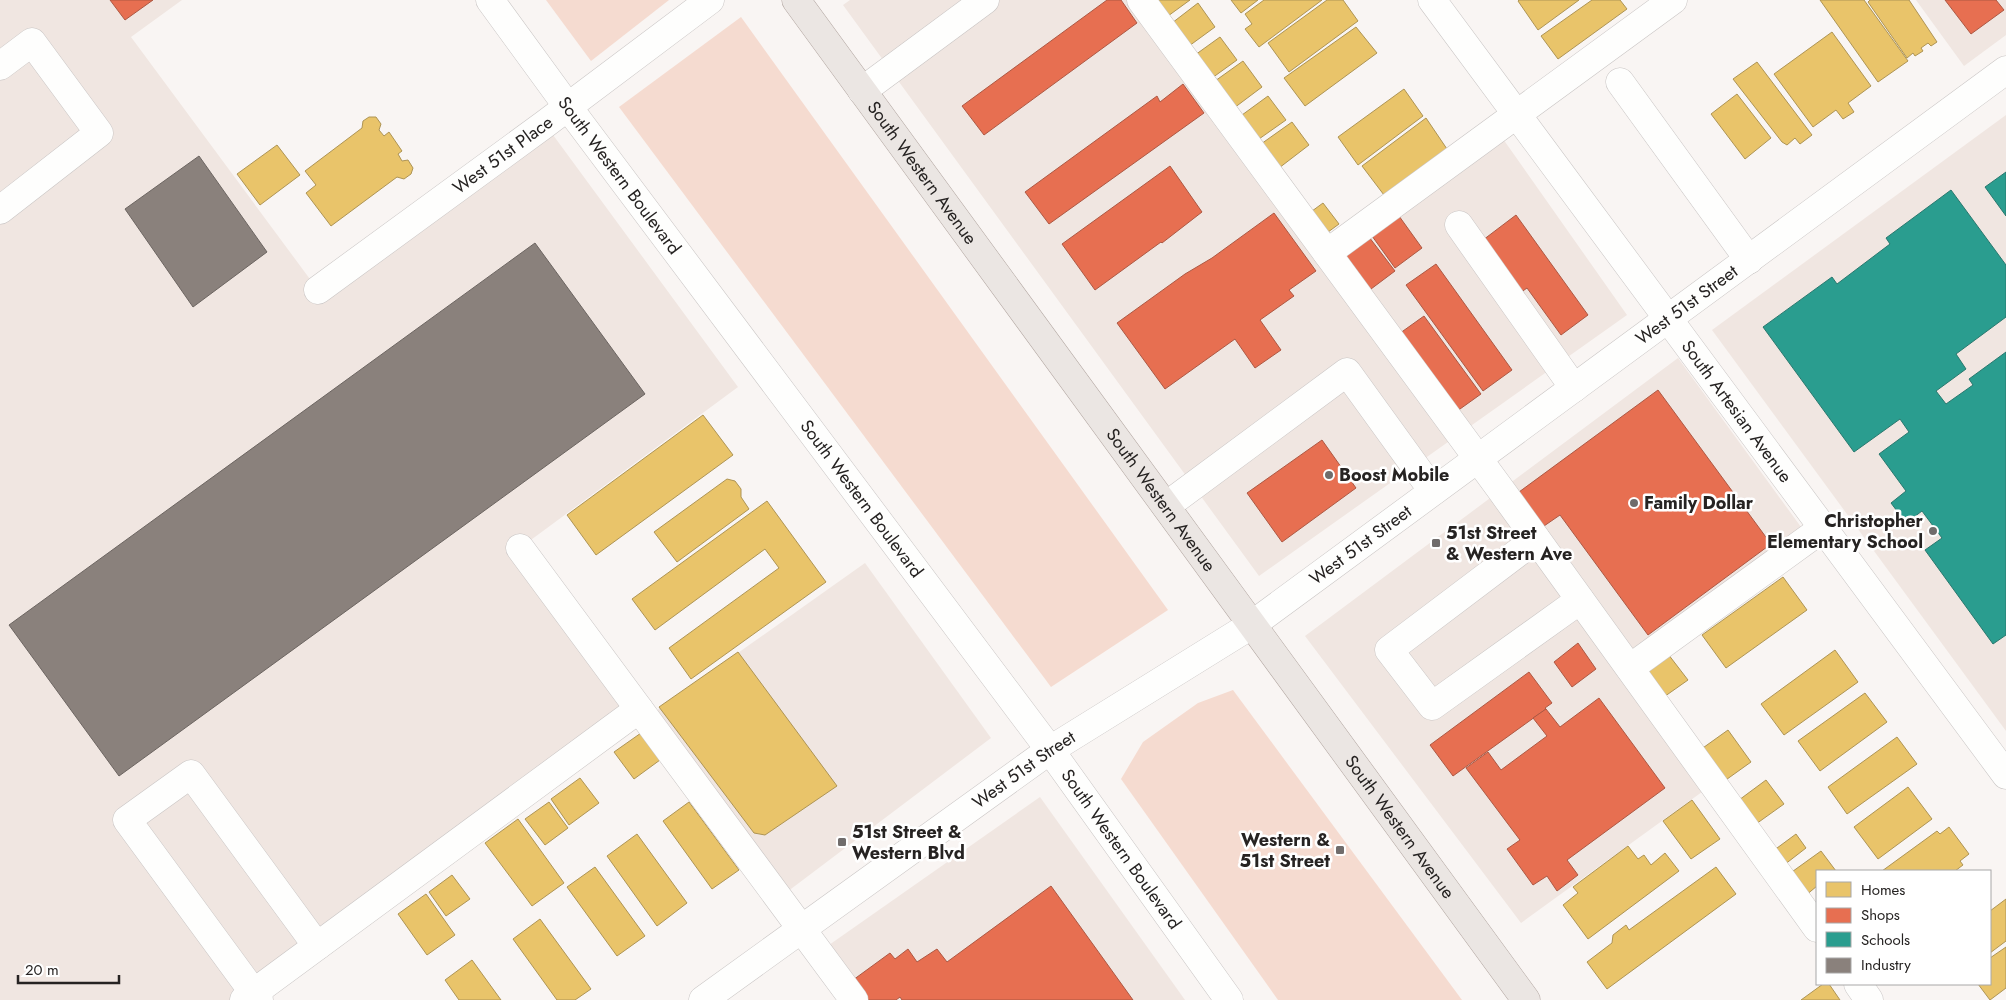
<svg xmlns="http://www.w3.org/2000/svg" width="2006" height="1000" viewBox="0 0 2006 1000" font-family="Jost,sans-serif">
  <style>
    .built { fill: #f0e6e1 }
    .green { fill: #f5dbd0 }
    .homes { fill: #e9c46a; stroke: #ae9454 }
    .shops { fill: #e76f51; stroke: #ad5843 }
    .schools { fill: #2a9d8f; stroke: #29786e }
    .industry { fill: #8a817c; stroke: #6c6561 }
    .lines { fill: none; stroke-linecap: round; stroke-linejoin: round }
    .minor-casing { stroke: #c9c5c4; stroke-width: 29 }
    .major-casing { stroke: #b2a6a1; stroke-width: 29 }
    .minor { stroke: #fefefd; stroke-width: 28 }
    .major { stroke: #ebe6e3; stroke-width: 28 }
    .poi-dot { fill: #706c6b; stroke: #fff; stroke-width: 2 }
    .labels { text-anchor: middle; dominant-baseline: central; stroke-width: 5; stroke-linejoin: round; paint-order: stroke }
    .street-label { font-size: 18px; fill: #262322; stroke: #fff }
    .poi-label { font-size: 18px; font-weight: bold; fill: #262322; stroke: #fff; text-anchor: start }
  </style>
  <rect width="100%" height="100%" fill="#f9f5f3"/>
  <g class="built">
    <polygon points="0,0 182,0 131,37 318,290 545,124 738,387 520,548 639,709 244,1000 0,1000"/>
    <polygon points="850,0 1141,0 1327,253 1496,129 1627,315 1259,576 843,5"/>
    <polygon points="1916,0 2006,0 2006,35 1964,66"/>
    <polygon points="2006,115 2006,731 1712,330"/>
    <polygon points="1678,358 1809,538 1630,668 1713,784 1521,923 1305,636"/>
    <polygon points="865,563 991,738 779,898 646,718"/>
    <polygon points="1040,797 1185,1000 854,1000 819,952"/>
  </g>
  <g class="green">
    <polygon points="546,0 669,0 591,61"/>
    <polygon points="741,17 1168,610 1051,687 619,107"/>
    <polygon points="1233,690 1462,1000 1278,1000 1121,779 1143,742 1198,703"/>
  </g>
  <g class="homes">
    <polygon points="1156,0 1190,0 1168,16"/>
    <polygon points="1231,0 1258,0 1241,13"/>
    <polygon points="1264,0 1322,0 1259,47 1245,29 1252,24 1245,14"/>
    <polygon points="1327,0 1343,0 1358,21 1289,72 1268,43"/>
    <polygon points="1519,0 1579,0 1538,30 1518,1"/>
    <polygon points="1592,0 1620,0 1627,9 1558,59 1541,36"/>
    <polygon points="1820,0 1864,0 1908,61 1878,82"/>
    <polygon points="1870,0 1909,0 1937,42 1931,46 1928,43 1921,48 1923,51 1915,56 1913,53 1907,58 1868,2"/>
    <polygon points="1198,3 1215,27 1189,46 1172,23"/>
    <polygon points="1356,27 1377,53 1305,106 1284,78"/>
    <polygon points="1832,32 1871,86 1848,103 1854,112 1843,119 1836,110 1813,127 1774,74"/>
    <polygon points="1220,37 1237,60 1212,78 1195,55"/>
    <polygon points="1243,61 1262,87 1234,108 1215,81"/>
    <polygon points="1757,62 1812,135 1800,144 1795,138 1787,145 1782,142 1733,79"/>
    <polygon points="1404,89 1423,116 1358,165 1338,137"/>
    <polygon points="1737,94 1771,138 1745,159 1711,114"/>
    <polygon points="1268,96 1286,120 1259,139 1242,115"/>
    <polygon points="369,117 376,117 381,124 379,130 384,136 389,132 402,151 398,154 402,161 408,160 413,168 411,174 404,179 397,177 331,226 306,193 316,185 305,171 362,128 363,121"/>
    <polygon points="1426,118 1447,149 1384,195 1362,166"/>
    <polygon points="1292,122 1309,145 1279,168 1261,144"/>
    <polygon points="277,145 300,175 260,205 237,174"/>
    <polygon points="1323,203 1339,224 1324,235 1308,214"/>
    <polygon points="703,415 733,455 596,555 567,515"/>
    <polygon points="727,479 735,481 741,489 741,497 749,509 677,562 654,532"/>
    <polygon points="767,501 826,582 691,679 669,648 779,568 765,549 655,630 632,599"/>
    <polygon points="1783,577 1807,610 1726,668 1702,635"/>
    <polygon points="1835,650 1858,682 1784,735 1761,704"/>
    <polygon points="738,652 837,786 765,835 754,833 659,707"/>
    <polygon points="1668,654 1688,680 1661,699 1641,673"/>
    <polygon points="1865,693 1887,722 1820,771 1798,741"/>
    <polygon points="1728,730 1751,762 1723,782 1700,750"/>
    <polygon points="641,733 660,760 634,779 614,752"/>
    <polygon points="1897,737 1917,764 1847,814 1828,787"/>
    <polygon points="580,778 599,803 569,825 551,799"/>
    <polygon points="1766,780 1784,804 1756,824 1739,800"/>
    <polygon points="1908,787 1932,819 1878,859 1854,827"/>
    <polygon points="1692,800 1720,839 1691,859 1663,821"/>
    <polygon points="549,802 568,828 545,845 525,819"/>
    <polygon points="689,802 739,870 712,889 663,821"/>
    <polygon points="518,819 564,883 532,906 485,843"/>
    <polygon points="1949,827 1969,854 1960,861 1963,865 1955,871 1882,871 1937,831 1940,834"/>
    <polygon points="637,834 687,903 657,926 607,856"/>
    <polygon points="1796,834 1806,848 1784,865 1773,851"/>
    <polygon points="1628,846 1638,859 1644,855 1651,865 1665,853 1679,871 1588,939 1563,905 1578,893 1573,887"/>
    <polygon points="1821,851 1836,871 1817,871 1817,886 1805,896 1789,874"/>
    <polygon points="595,867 645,936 617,956 567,887"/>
    <polygon points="1716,867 1736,894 1607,989 1587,962 1612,943 1613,935 1626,925 1629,930"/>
    <polygon points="452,875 470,899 446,916 429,892"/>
    <polygon points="426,894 455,935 427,955 398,914"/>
    <polygon points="2006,899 2006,941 1990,953 1990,911"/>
    <polygon points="540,919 591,989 575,1000 557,1000 513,939"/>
    <polygon points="2006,947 2006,988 1990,1000 1978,984 1990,984 1990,958"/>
    <polygon points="472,960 501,1000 459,1000 445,980"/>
    <polygon points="1823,984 1829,984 1840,1000 1801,1000"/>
  </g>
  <g class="shops">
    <polygon points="110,0 153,0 125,20"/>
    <polygon points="1107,0 1121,0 1137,23 984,135 962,106"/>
    <polygon points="1945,0 1996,0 2004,10 1971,34"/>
    <polygon points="1183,84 1204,113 1049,224 1025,192 1157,96 1160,102"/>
    <polygon points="1170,166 1202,212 1162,243 1161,242 1095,290 1062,244"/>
    <polygon points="1274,213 1316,271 1289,290 1294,296 1260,320 1281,350 1255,368 1235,339 1165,389 1117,323 1185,274 1212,258"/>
    <polygon points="1516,215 1588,315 1561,335 1527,288 1520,293 1483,240"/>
    <polygon points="1399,216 1422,248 1395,268 1372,236"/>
    <polygon points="1369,237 1395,271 1367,292 1342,257"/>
    <polygon points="1436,264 1512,370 1483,391 1406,285"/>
    <polygon points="1424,316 1481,394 1453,414 1396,336"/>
    <polygon points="1658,390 1771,544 1648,635 1560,515 1544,526 1519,492"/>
    <polygon points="1322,440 1356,488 1282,542 1247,493"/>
    <polygon points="1578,643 1596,669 1572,687 1554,662"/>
    <polygon points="1529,672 1552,703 1545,708 1546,709 1453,776 1430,745"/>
    <polygon points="1599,698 1665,788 1567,860 1578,875 1557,891 1547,876 1533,885 1507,849 1520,840 1466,768 1488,752 1501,770 1547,736 1533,718 1546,709 1560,727"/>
    <polygon points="1051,886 1133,1000 902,1000 900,997 896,1000 868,1000 853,980 890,953 895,959 908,949 917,962 937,949 947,962"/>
  </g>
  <g class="schools">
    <polygon points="2006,172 2006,216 1985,187"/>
    <polygon points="1951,190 2006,265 2006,317 1956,354 1966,369 1936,391 1946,404 1973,385 1969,379 2006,352 2006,635 1993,644 1925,550 1942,538 1922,511 1906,523 1891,503 1906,491 1879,454 1909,432 1900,419 1854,452 1763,327 1832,277 1837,284 1890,244 1886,238"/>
  </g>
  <g class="industry">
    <polygon points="199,156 267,252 193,307 125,209"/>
    <polygon points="535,243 645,394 119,776 9,625"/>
  </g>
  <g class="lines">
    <defs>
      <g id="minor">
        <path id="s1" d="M490 0 568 107 1050 750 1229 1000"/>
        <polyline points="1141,0 1501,490 1817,928"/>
        <path id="s2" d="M1432 0 2006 775"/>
        <polyline points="0,66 32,42 99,133 0,210"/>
        <polyline points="1620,82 1749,260"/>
        <polyline points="862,91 985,0"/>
        <polyline points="1459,225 1574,388"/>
        <polyline points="1327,253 1673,0"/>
        <path id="s3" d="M318 290 545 124 710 0"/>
        <polyline points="1166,506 1347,372 1433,491"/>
        <polyline points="1536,539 1389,650 1432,706 1580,600"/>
        <polyline points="520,548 854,1000"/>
        <polyline points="1630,668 1823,528"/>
        <polyline points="1858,984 1869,1000"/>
        <polyline points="244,1000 639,709"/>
        <polyline points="259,1000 127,820 191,774 317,946"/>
        <path id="s4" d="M703 1000 1050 750 1253 624 2006 70"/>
      </g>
      <g id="major">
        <path id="s5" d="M796 0 1526 1000"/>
      </g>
    </defs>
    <use href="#minor" class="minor-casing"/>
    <use href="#major" class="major-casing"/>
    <use href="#minor" class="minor"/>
    <use href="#major" class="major"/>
  </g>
  <g class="poi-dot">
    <circle cx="1329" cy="475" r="5"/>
    <circle cx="1634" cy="503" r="5"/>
    <circle cx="1933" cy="531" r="5"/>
    <rect x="1431" y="538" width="10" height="10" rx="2.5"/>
    <rect x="837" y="837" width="10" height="10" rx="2.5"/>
    <rect x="1335" y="845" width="10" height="10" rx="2.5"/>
  </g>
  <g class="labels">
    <g class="street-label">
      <text stroke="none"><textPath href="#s3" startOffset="229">West 51st Place</textPath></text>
      <text stroke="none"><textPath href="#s5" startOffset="214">South Western Avenue</textPath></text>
      <text stroke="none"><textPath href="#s1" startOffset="218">South Western Boulevard</textPath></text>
      <text stroke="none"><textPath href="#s4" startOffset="1205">West 51st Street</textPath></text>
      <text stroke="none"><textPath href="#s2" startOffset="512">South Artesian Avenue</textPath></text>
      <text stroke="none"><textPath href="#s1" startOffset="622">South Western Boulevard</textPath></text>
      <text stroke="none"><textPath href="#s5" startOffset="619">South Western Avenue</textPath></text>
      <text stroke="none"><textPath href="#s4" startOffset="800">West 51st Street</textPath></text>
      <text stroke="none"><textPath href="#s4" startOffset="395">West 51st Street</textPath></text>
      <text stroke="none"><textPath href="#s5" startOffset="1024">South Western Avenue</textPath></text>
      <text stroke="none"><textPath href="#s1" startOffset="1058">South Western Boulevard</textPath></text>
    </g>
    <g class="poi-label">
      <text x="1339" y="475">Boost Mobile</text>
      <text x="1644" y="503">Family Dollar</text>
      <text x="1923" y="521" text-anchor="end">Christopher<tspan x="1923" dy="21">Elementary School</tspan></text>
      <text x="1446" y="533">51st Street<tspan x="1446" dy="21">&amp; Western Ave</tspan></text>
      <text x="852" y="832">51st Street &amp;<tspan x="852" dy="21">Western Blvd</tspan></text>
      <text x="1330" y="840" text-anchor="end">Western &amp;<tspan x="1330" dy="21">51st Street</tspan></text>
    </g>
  </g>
  <rect x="1816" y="870" width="175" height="115" fill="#ffffff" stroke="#a8a7a7"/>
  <rect x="1826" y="882" width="25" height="15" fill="#e9c46a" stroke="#a8a7a7"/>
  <text x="1861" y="895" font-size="15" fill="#262322">Homes</text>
  <rect x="1826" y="908" width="25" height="15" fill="#e76f51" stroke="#a8a7a7"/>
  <text x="1861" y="920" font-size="15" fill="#262322">Shops</text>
  <rect x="1826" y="932" width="25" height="15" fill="#2a9d8f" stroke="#a8a7a7"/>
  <text x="1861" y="945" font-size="15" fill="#262322">Schools</text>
  <rect x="1826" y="958" width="25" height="15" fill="#8a817c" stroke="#a8a7a7"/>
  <text x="1861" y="970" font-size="15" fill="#262322">Industry</text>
  <path d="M18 975v8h101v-8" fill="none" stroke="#262322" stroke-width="2.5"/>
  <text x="25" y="975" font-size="15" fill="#262322" stroke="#ffffff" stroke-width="4" paint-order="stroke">20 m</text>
</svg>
